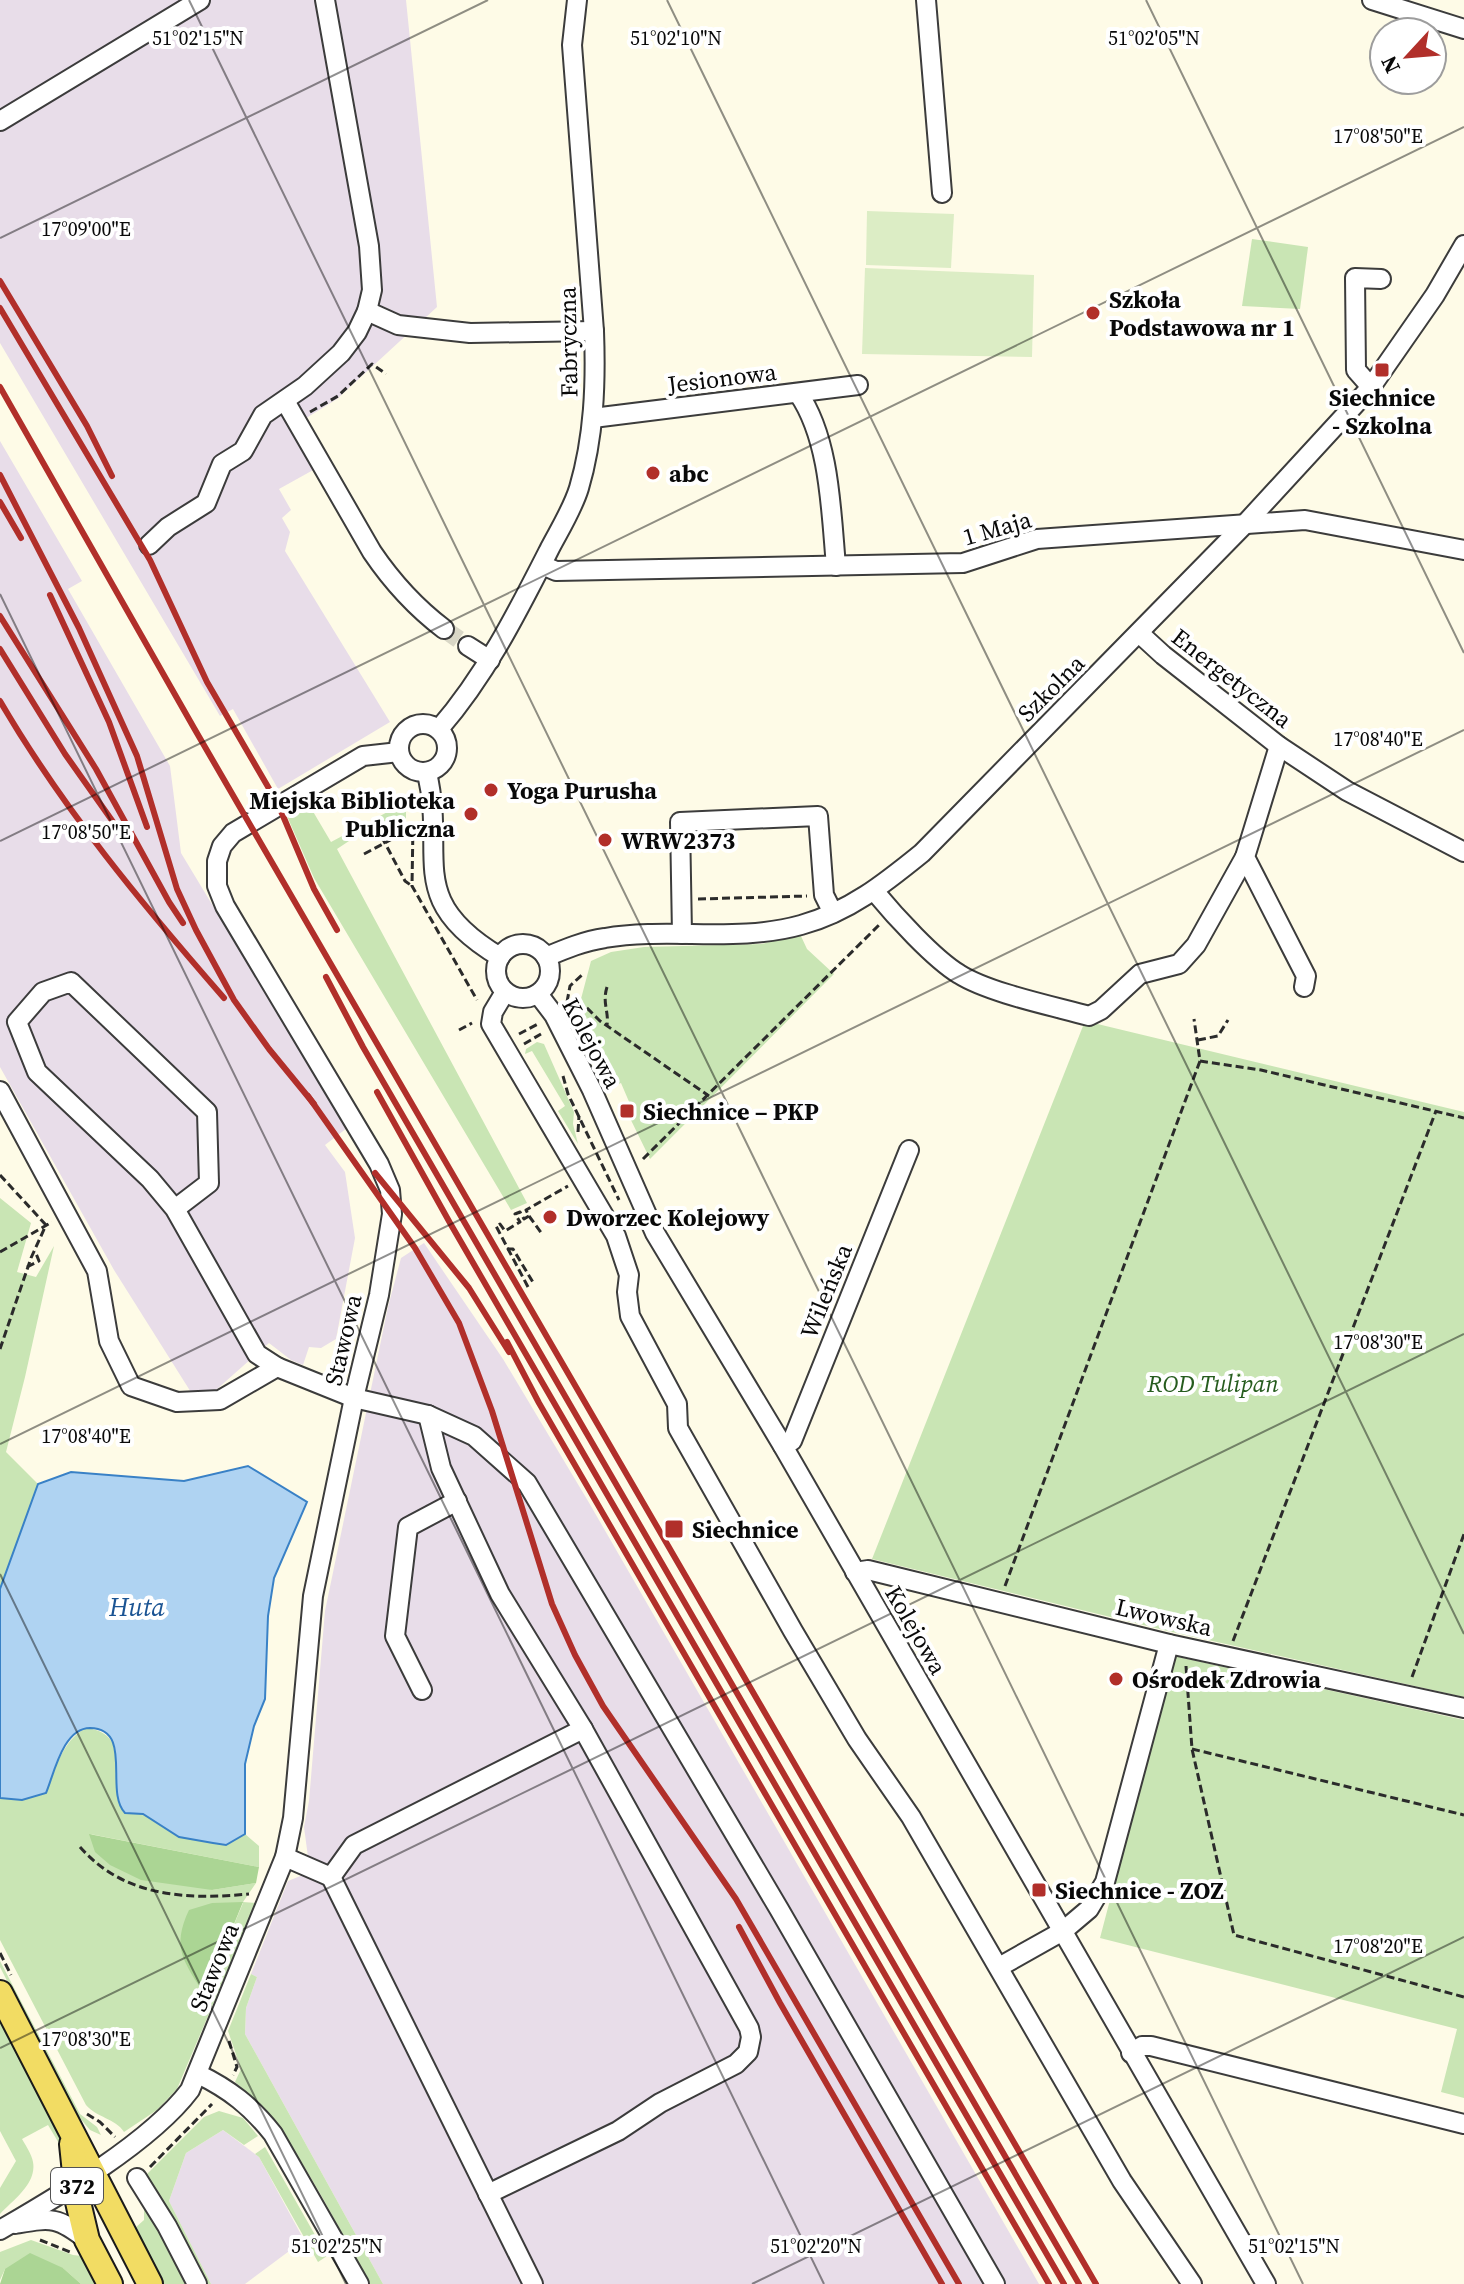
<svg xmlns="http://www.w3.org/2000/svg" width="1464" height="2284" viewBox="0 0 1464 2284" font-family="'Source Serif 4',serif">
  <style>
    .industrial { fill: #e8dde9 }
    .green { fill: #c9e5b4; fill-rule: evenodd }
    .forest { fill: #abd594 }
    .pitch { fill: #dcedc5 }
    .water { fill: #afd3f2; stroke: #3981c6; stroke-width: 2 }
    .lines { fill: none; stroke-linecap: round; stroke-linejoin: round }
    .minor-tunnel { stroke: #d9d7c6; stroke-width: 18; stroke-dasharray: 18 9; stroke-linecap: butt }
    .minor-casing { stroke: #3c3c3c; stroke-width: 22 }
    .major-casing { stroke: #1a1a1a; stroke-width: 28 }
    .path { stroke: #2b2b2b; stroke-width: 3; stroke-dasharray: 8 4; stroke-linecap: butt }
    .minor { stroke: #fff; stroke-width: 18 }
    .major { stroke: #f2dc63; stroke-width: 24 }
    .rail { stroke: #b12f2a; stroke-width: 6 }
    .ticks { fill: none; stroke: #090909; stroke-width: 2; stroke-opacity: 0.45 }
    .poi-dot { fill: #b12f2a; stroke: #fff; stroke-width: 3 }
    .labels { text-anchor: middle; dominant-baseline: central; stroke-width: 8; stroke-linejoin: round; paint-order: stroke }
    .shield { fill: #fff; stroke: #535353; stroke-width: 2 }
    .shield-label { font-size: 22px; font-weight: bold; fill: #090909 }
    .poi-label { font-size: 24px; font-weight: bold; fill: #090909; stroke: #fff; text-anchor: start }
    .street-label { font-size: 24px; fill: #090909; stroke: #fff }
    .park-label { font-size: 24px; font-style: italic; fill: #265c1e; stroke: #fff }
    .water-label { font-size: 26px; font-style: italic; fill: #1b5493; stroke: #fff }
    .ticks-label { font-size: 20px; text-anchor: middle; fill: #090909; stroke: #fff; stroke-width: 8; stroke-linejoin: round; paint-order: stroke }
  </style>
  <rect width="100%" height="100%" fill="#fefbe7"/>
  <g class="industrial">
    <polygon points="0,0 406,0 437,307 337,399 303,420 315,469 279,489 291,510 282,518 290,532 285,551 390,722 278,789 233,709 220,716 0,343"/>
    <polygon points="0,441 82,581 68,589 170,766 181,853 347,1128 325,1145 345,1172 355,1238 336,1339 321,1348 309,1347 303,1365 291,1360 269,1343 199,1405 114,1270 0,1067"/>
    <polygon points="424,1243 503,1359 588,1501 1039,2284 383,2284 245,2034 246,2008 257,1977 251,1974 288,1881 303,1875 308,1857 304,1827 309,1801 325,1611 388,1307 401,1258"/>
    <polygon points="223,2130 259,2157 304,2240 245,2284 211,2284 169,2201 186,2153"/>
  </g>
  <g class="green">
    <polygon points="1252,239 1308,247 1300,309 1242,306"/>
    <polygon points="410,800 406,810 406,828 385,835 379,825 364,833 358,830 350,834 349,841 337,849 527,1203 511,1210 314,878 287,816 308,803 331,842"/>
    <polygon points="800,934 807,949 834,974 650,1159 628,1114 633,1111 621,1083 616,1085 600,1049 577,1014 591,961 611,952 644,947 762,944"/>
    <polygon points="1085,1021 1464,1112 1464,1697 1172,1632 872,1559"/>
    <polygon points="537,1042 544,1044 574,1112 573,1124 578,1144 558,1111 565,1106 532,1051 525,1054 526,1049"/>
    <polygon points="0,1198 31,1223 17,1272 36,1277 54,1246 25,1377 6,1452 38,1484 0,1589"/>
    <polygon points="1174,1656 1464,1720 1464,2098 1441,2092 1457,2029 1100,1938"/>
    <path d="M86 1728C101 1730 108 1734 115 1747L125 1812 143 1814 179 1837 213 1843 226 1845 245 1834 259 1846V1867L90 1834 212 1890 256 1883 243 1902 256 1903 177 2089 157 2110 124 2132C115 2118 97 2118 86 2105L0 1940V1798L22 1800 46 1793C56 1768 62 1741 86 1728ZM212 1903H243L205 1994 192 1972Z"/>
    <polygon points="0,1961 80,2114 97,2127 101,2135 90,2130 73,2110 0,1967"/>
    <path d="M251 1974 257 1977 246 2008 245 2034 383 2284H370C332 2218 293 2130 235 2082L241 2069 228 2031Z"/>
    <path d="M0 2015 65 2139 60 2145 48 2125 22 2139C26 2146 32 2155 33 2162 37 2184 13 2200 0 2214V2188L16 2161 0 2131Z"/>
    <polygon points="219,2111 243,2118 258,2136 244,2145 223,2130 186,2153 169,2201 211,2284 202,2284 145,2176 204,2117"/>
    <polygon points="265,2147 327,2256 318,2262 259,2157 255,2154"/>
    <polygon points="144,2196 194,2284 163,2284 135,2228 144,2220"/>
    <polygon points="31,2240 73,2255 82,2256 97,2284 81,2284 63,2268 5,2269 0,2280 0,2252"/>
  </g>
  <g class="forest">
    <polygon points="89,1834 259,1867 256,1883 212,1890 141,1880 110,1865 95,1852"/>
    <path d="M243 1902 205 1995C184 1962 171 1948 189 1910L212 1903Z"/>
    <polygon points="30,2253 63,2268 81,2284 0,2284 5,2269"/>
  </g>
  <g class="pitch">
    <polygon points="867,211 954,214 951,268 866,265"/>
    <polygon points="865,268 1034,275 1032,357 862,354"/>
  </g>
  <path class="water" d="M248 1466 307 1502 274 1578 268 1616 265 1699 254 1726 245 1764V1834L226 1845 213 1843 179 1837 143 1814 125 1813C104 1791 134 1729 90 1728 63 1728 54 1774 46 1793L22 1800 0 1798V1589L38 1484 71 1472 184 1481Z"/>
  <g class="lines">
    <polyline class="minor-tunnel" points="444,629 468,646"/>
    <defs>
      <g id="minor">
        <polyline points="926,0 942,193"/>
        <polyline points="1372,0 1464,29"/>
        <polyline points="0,121 200,0"/>
        <polyline points="367,311 398,325 470,333 594,331"/>
        <polyline points="1371,387 1356,370 1355,278 1381,279"/>
        <path d="M798 393C830 439 831 511 836 566"/>
        <path d="M285 401 372 552C393 583 415 607 444 629"/>
        <polyline points="593,418 858,385"/>
        <polyline points="149,545 168,527 206,503 222,464 243,451 263,415 305,386 341,353 357,332 367,311 372,290 369,246 325,0"/>
        <polyline points="542,565 556,571 963,563 1037,539 1305,520 1464,550"/>
        <polyline points="1139,633 1163,655 1279,746 1347,791 1464,852"/>
        <polyline points="468,646 490,660"/>
        <circle cx="423" cy="748" r="24"/>
        <path d="M439 729C486 675 518 611 550 548 560 529 573 508 579 488 594 437 596 384 594 331L572 45 577 0"/>
        <polyline points="1279,746 1245,857 1306,976 1304,987"/>
        <path d="M427 773C447 858 403 899 500 957"/>
        <path d="M875 892C894 915 934 959 959 974 989 993 1053 1006 1089 1016L1101 1010 1140 974 1179 964 1196 945 1245 857"/>
        <polyline points="682,934 680,822 818,816 824,895 833,913"/>
        <circle cx="523" cy="971" r="27"/>
        <path d="M546 957C565 949 584 941 605 938 669 927 737 943 801 925 849 912 885 883 922 853L1244 525 1371 387 1435 295 1464 245"/>
        <polyline points="505,992 493,1012 491,1024 616,1236 629,1275 627,1292 630,1316 677,1404 678,1428 793,1631 857,1739 911,1817 1122,2181 1192,2284"/>
        <polyline points="538,994 554,1015 592,1090 655,1233 783,1446 1266,2284"/>
        <polyline points="0,1091 97,1271 109,1341 131,1386 177,1402 220,1400 277,1367"/>
        <polyline points="175,1209 209,1183 207,1112 71,982 43,992 17,1022 37,1072 150,1179 175,1209 257,1354 277,1367 354,1398 428,1415 474,1436 527,1483 779,1909 995,2284"/>
        <polyline points="428,1415 441,1468 500,1594 583,1729 749,2028 751,2037 748,2052 736,2064 660,2103 618,2131 488,2194"/>
        <polyline points="783,1446 792,1441 909,1150"/>
        <polyline points="855,1572 868,1570 1169,1644 1464,1708"/>
        <polyline points="422,1690 395,1636 408,1527 457,1501"/>
        <polyline points="285,1857 331,1877 354,1845 583,1729"/>
        <polyline points="331,1877 533,2284"/>
        <polyline points="999,1967 1063,1931 1089,1909 1105,1882 1169,1644"/>
        <polyline points="1131,2053 1142,2046 1151,2046 1464,2124"/>
        <path d="M198 2074C229 2089 251 2106 273 2134L359 2284"/>
        <polyline points="137,2178 167,2226 197,2284"/>
        <path d="M15 2224C51 2218 57 2216 87 2240"/>
        <path d="M0 2230C57 2197 151 2142 190 2090L285 1857 293 1818 313 1596 354 1398 379 1295 392 1214 390 1190 379 1164 225 906 217 886V861L222 846 233 833 363 756 399 752"/>
      </g>
      <g id="major">
        <polyline points="0,1993 150,2284"/>
        <polyline points="72,2144 78,2202 87,2240 110,2284"/>
      </g>
    </defs>
    <use href="#minor" class="minor-casing"/>
    <use href="#major" class="major-casing"/>
    <g class="path">
      <polyline points="310,412 338,396 372,364 386,374"/>
      <polyline points="413,825 412,886 477,1000"/>
      <polyline points="376,826 405,881 412,886"/>
      <polyline points="364,854 413,828"/>
      <polyline points="698,899 807,896"/>
      <path d="M607 987C602 1003 609 1011 607 1025"/>
      <polyline points="567,1002 570,986 584,973"/>
      <polyline points="576,1003 586,1007 600,1021 709,1096"/>
      <polyline points="459,1030 472,1023"/>
      <polyline points="519,1034 538,1024"/>
      <polyline points="1198,1040 1218,1036 1228,1020"/>
      <polyline points="524,1044 541,1034"/>
      <polyline points="1200,1061 1261,1070 1464,1118"/>
      <polyline points="563,1076 568,1094 619,1200"/>
      <polyline points="578,1132 579,1116"/>
      <polyline points="643,1159 879,925"/>
      <polyline points="0,1175 46,1225"/>
      <polyline points="529,1216 542,1234"/>
      <polyline points="507,1249 513,1249 534,1284"/>
      <polyline points="0,1252 52,1222"/>
      <polyline points="27,1267 39,1261 35,1251"/>
      <polyline points="528,1287 496,1226 500,1224 505,1231 520,1222 515,1214 520,1212 524,1219 529,1216 526,1210 568,1186"/>
      <polyline points="0,1349 31,1258 46,1225"/>
      <polyline points="1005,1586 1200,1061 1194,1019"/>
      <polyline points="1233,1641 1436,1111"/>
      <polyline points="1186,1666 1192,1749 1234,1935 1464,1997"/>
      <polyline points="1412,1677 1464,1534"/>
      <polyline points="1192,1749 1464,1815"/>
      <path d="M80 1847C124 1897 186 1900 249 1894"/>
      <polyline points="0,1953 11,1975"/>
      <polyline points="229,2041 237,2067 233,2075"/>
      <polyline points="87,2114 100,2122 115,2137"/>
      <polyline points="150,2167 212,2104"/>
      <polyline points="40,2240 70,2252"/>
    </g>
    <use href="#minor" class="minor"/>
    <use href="#major" class="major"/>
    <g class="rail">
      <polyline points="0,281 87,426 112,476"/>
      <polyline points="0,308 150,560 207,682 278,804 314,889 337,930"/>
      <polyline points="0,387 194,728 1096,2284"/>
      <polyline points="0,475 79,628 137,756 177,889 196,930 234,1000 269,1049 314,1104"/>
      <polyline points="0,502 21,538"/>
      <polyline points="50,595 109,722 147,827"/>
      <polyline points="0,616 96,769 169,902 183,923"/>
      <polyline points="0,649 65,754 123,836"/>
      <path d="M0 701C63 809 142 904 224 998"/>
      <polyline points="326,977 363,1047 1079,2284"/>
      <polyline points="377,1092 450,1223 1064,2284"/>
      <polyline points="308,1096 415,1248 459,1323 492,1411 552,1604 575,1655 603,1706 736,1899 959,2284"/>
      <polyline points="375,1173 469,1288 509,1352"/>
      <polyline points="507,1342 539,1403 1049,2284"/>
      <polyline points="739,1927 780,2003 942,2284"/>
    </g>
  </g>
  <path class="ticks" d="M189 0 1303 2284M667 0 1464 1634M1146 0 1464 653M0 238 488 0M0 594 824 2284M0 841 1464 127M0 1444 1464 730M0 1574 346 2284M0 2048 1464 1334M752 2284 1464 1937"/>
  <g class="poi-dot">
    <circle cx="1093" cy="313" r="8"/>
    <rect x="1374" y="362" width="16" height="16" rx="4"/>
    <circle cx="653" cy="473" r="8"/>
    <circle cx="491" cy="790" r="8"/>
    <circle cx="471" cy="814" r="8"/>
    <circle cx="605" cy="840" r="8"/>
    <rect x="619" y="1103" width="16" height="16" rx="4"/>
    <circle cx="550" cy="1217" r="8"/>
    <rect x="664" y="1519" width="20" height="20" rx="4"/>
    <circle cx="1116" cy="1679" r="8"/>
    <rect x="1031" y="1882" width="16" height="16" rx="4"/>
  </g>
  <g class="labels">
    <rect class="shield" x="51" y="2168" width="52" height="36" rx="6"/>
    <g class="shield-label">
      <text x="77" y="2186">372</text>
    </g>
    <g class="poi-label">
      <text x="1109" y="299">Szkoła<tspan x="1109" dy="28">Podstawowa nr 1</tspan></text>
      <text x="1382" y="397" text-anchor="middle">Siechnice<tspan x="1382" dy="28">- Szkolna</tspan></text>
      <text x="669" y="473">abc</text>
      <text x="507" y="790">Yoga Purusha</text>
      <text x="455" y="800" text-anchor="end">Miejska Biblioteka<tspan x="455" dy="28">Publiczna</tspan></text>
      <text x="621" y="840">WRW2373</text>
      <text x="643" y="1111">Siechnice – PKP</text>
      <text x="566" y="1217">Dworzec Kolejowy</text>
      <text x="692" y="1529">Siechnice</text>
      <text x="1132" y="1679">Ośrodek Zdrowia</text>
      <text x="1055" y="1890">Siechnice - ZOZ</text>
    </g>
    <g class="street-label">
      <text transform="translate(568 342) rotate(-91)">Fabryczna</text>
      <text transform="translate(722 378) rotate(-7)">Jesionowa</text>
      <text transform="translate(997 528) rotate(-16)">1 Maja</text>
      <text transform="translate(1232 678) rotate(38)">Energetyczna</text>
      <text transform="translate(1051 688) rotate(-45)">Szkolna</text>
      <text transform="translate(592 1043) rotate(62)">Kolejowa</text>
      <text transform="translate(826 1291) rotate(-68)">Wileńska</text>
      <text transform="translate(343 1340) rotate(-77)">Stawowa</text>
      <text transform="translate(1164 1617) rotate(13)">Lwowska</text>
      <text transform="translate(916 1630) rotate(60)">Kolejowa</text>
      <text transform="translate(214 1967) rotate(-68)">Stawowa</text>
    </g>
    <g class="park-label">
      <text x="1213" y="1383">ROD Tulipan</text>
    </g>
    <g class="water-label">
      <text x="137" y="1607">Huta</text>
    </g>
  </g>
  <g class="ticks-label">
    <text x="198" y="45">51°02'15"N</text>
    <text x="676" y="45">51°02'10"N</text>
    <text x="1154" y="45">51°02'05"N</text>
    <text x="1378" y="143">17°08'50"E</text>
    <text x="86" y="236">17°09'00"E</text>
    <text x="1378" y="746">17°08'40"E</text>
    <text x="86" y="839">17°08'50"E</text>
    <text x="1378" y="1349">17°08'30"E</text>
    <text x="86" y="1443">17°08'40"E</text>
    <text x="1378" y="1953">17°08'20"E</text>
    <text x="86" y="2046">17°08'30"E</text>
    <text x="337" y="2253">51°02'25"N</text>
    <text x="816" y="2253">51°02'20"N</text>
    <text x="1294" y="2253">51°02'15"N</text>
  </g>
  <g transform="translate(1408 56) rotate(244)"><circle r="38" fill="#ffffff" stroke="#9d9d9d" stroke-width="2"/>
  <path d="M0-6L14 30L0 20L-14 30Z" fill="#b12f2a"/>
  <text y="-12" font-size="22" font-weight="bold" text-anchor="middle" fill="#090909">N</text>
  </g>
</svg>
